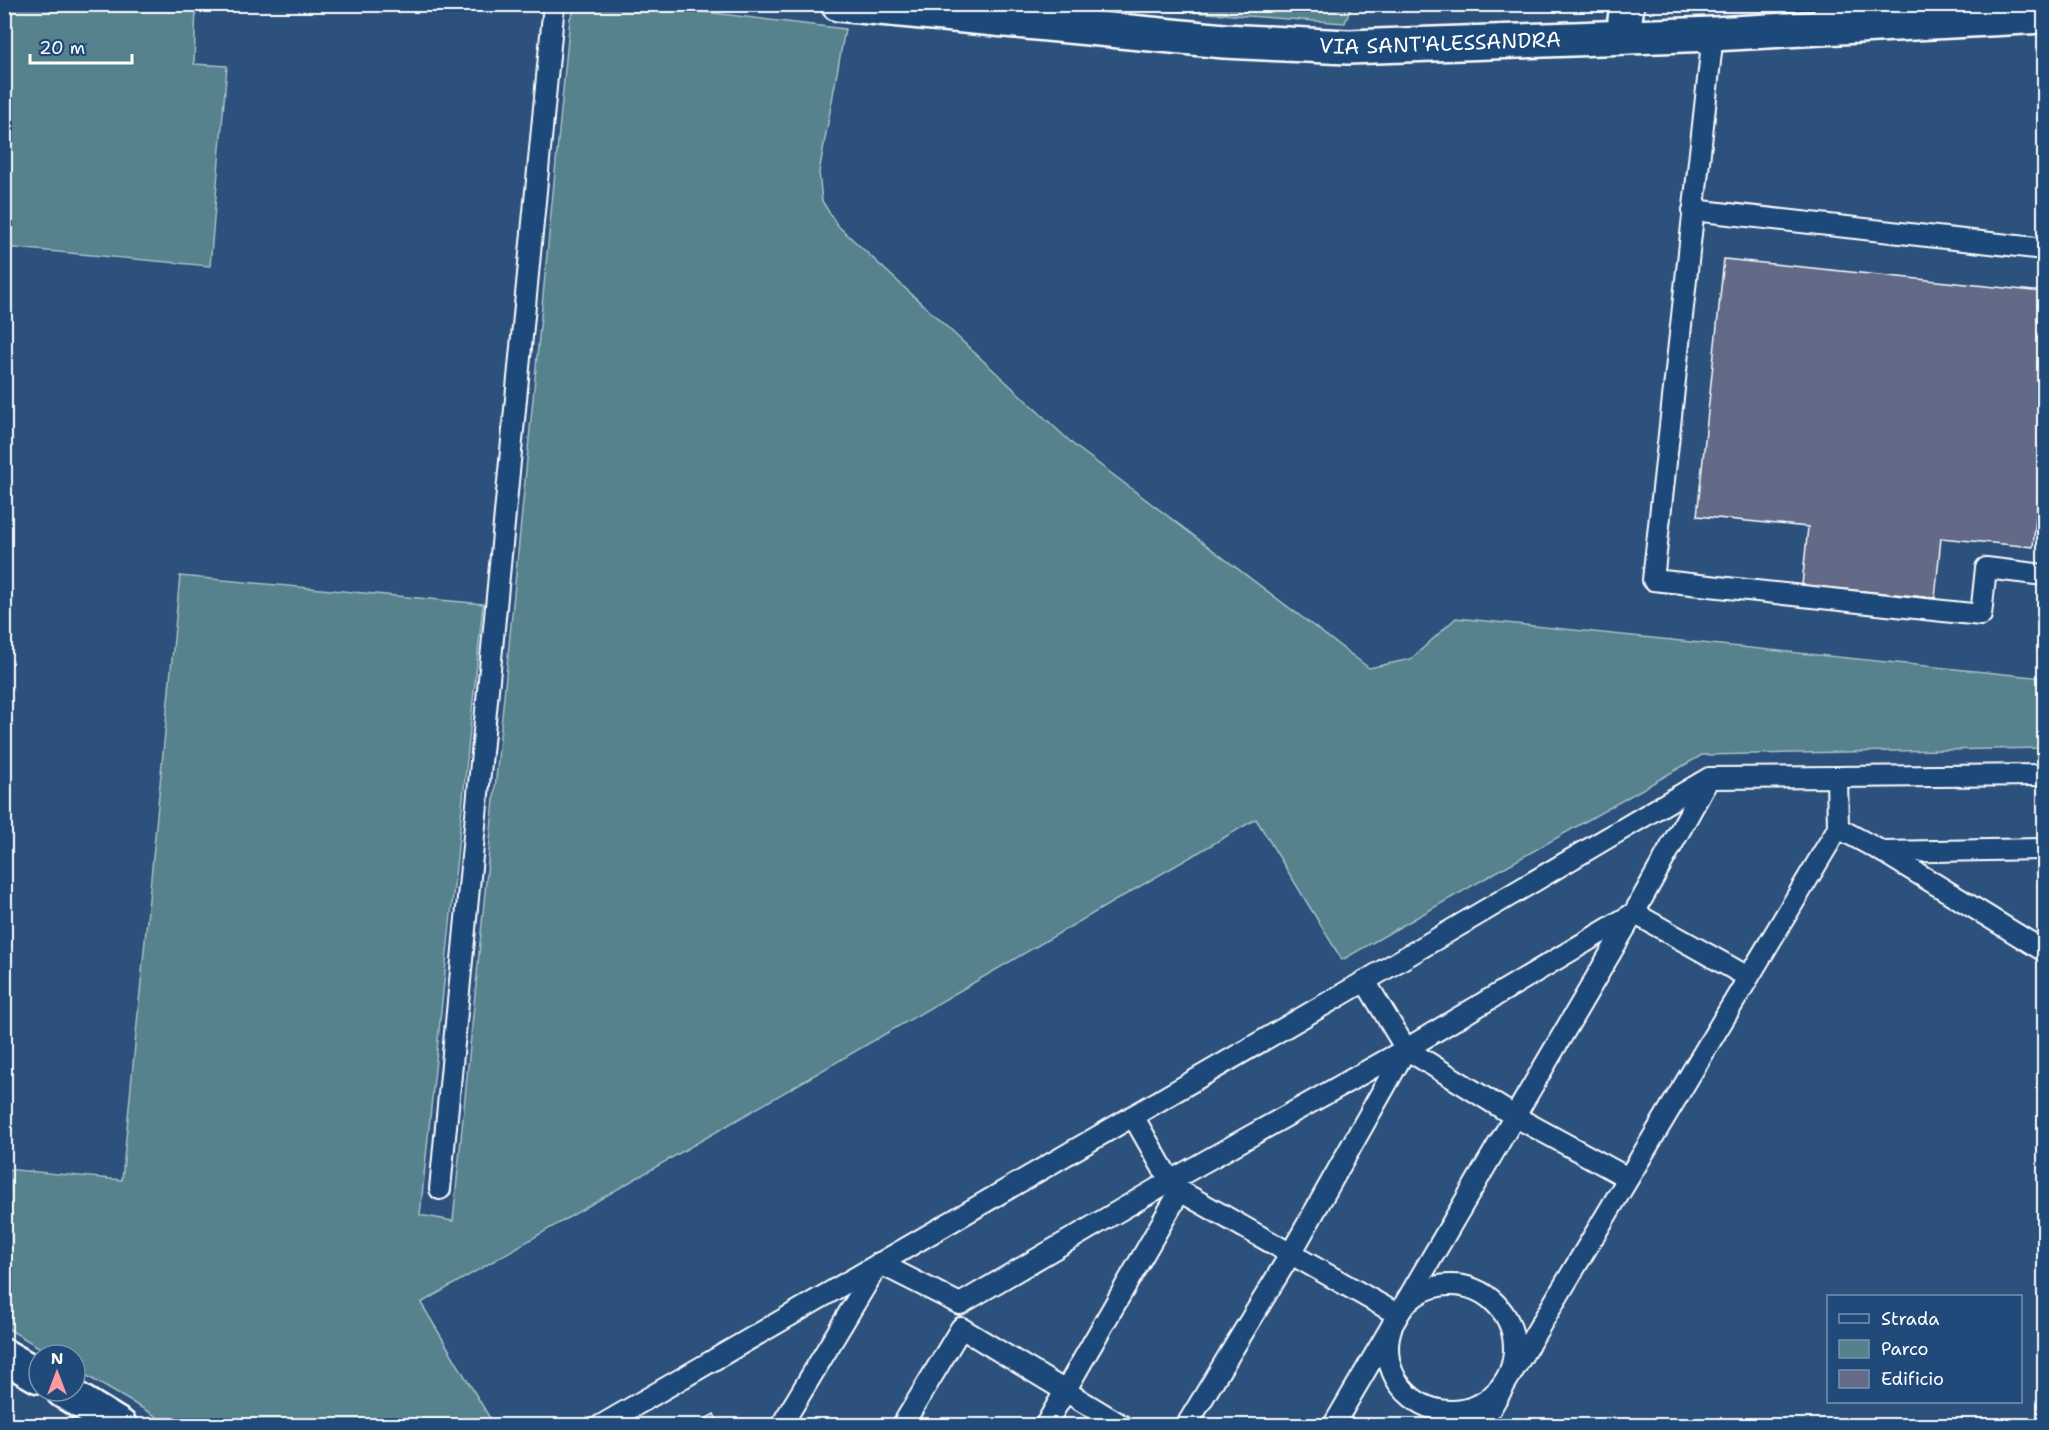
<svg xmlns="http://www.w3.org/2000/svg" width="2049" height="1430" viewBox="0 0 2049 1430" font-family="'Shantell Sans',sans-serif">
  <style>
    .green { fill: #54828c; stroke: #aac0c6; stroke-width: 1.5 }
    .building { fill: #646b88; stroke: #fff; stroke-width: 1.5 }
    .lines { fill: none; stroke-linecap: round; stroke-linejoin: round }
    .service-casing { stroke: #fff; stroke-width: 24 }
    .minor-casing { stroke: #fff; stroke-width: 38 }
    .tertiary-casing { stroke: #fff; stroke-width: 38 }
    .service { stroke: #1f4a7a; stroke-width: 20 }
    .minor { stroke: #1f4a7a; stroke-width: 33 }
    .tertiary { stroke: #1f4a7a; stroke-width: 33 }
    .labels { text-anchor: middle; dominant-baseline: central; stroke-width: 5; stroke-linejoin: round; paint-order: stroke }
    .street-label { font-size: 21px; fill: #fff; stroke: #1f4a7a }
  </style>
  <rect width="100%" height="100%" fill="#2d517d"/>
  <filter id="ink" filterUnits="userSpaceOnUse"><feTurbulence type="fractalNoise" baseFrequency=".0167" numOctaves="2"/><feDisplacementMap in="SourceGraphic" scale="12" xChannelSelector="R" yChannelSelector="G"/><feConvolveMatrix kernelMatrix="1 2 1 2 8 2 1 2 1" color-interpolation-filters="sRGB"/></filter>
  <g filter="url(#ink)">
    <g class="green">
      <polygon points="579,4 646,5 845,29 819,172 822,201 837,225 1075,446 1369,668 1411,659 1456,618 2044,678 2044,748 1702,755 1342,960 1256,819 421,1303 494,1425 171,1425 75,1369 75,1355 52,1355 5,1327 5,1169 122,1180 180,576 483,604 420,1215 453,1221 570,18"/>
      <polygon points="4,5 196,5 194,64 227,66 210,266 5,247"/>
      <polygon points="1093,5 1352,5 1345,23"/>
    </g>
    <g class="building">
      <polygon points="1724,259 2044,292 2044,438 2033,547 1941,538 1935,598 1802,585 1808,527 1697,516"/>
      <polygon points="714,1414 720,1426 693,1426"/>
    </g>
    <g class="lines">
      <defs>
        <g id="service">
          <polyline points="1713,34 1653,580 1981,615 1986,568 2044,575"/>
          <polyline points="1693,210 2044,249"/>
          <polyline points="1837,777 2044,775"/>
          <polyline points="1838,828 1883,852 2044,951"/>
          <polyline points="1883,852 2044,849"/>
          <polyline points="1365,981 1406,1049"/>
          <polyline points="1133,1116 1170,1181 1180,1191 1397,1314"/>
          <polyline points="440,1189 554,4"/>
          <circle cx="1451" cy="1348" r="63"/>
          <polyline points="600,1426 1365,981 1709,778 1837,777 1838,828 1480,1426"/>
          <polyline points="781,1426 879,1263 960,1304 1170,1181 1406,1049 1634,913 1708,780"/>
          <polyline points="902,1426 961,1328 1123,1426"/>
          <polyline points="1045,1426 1180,1191"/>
          <polyline points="1186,1426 1290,1255 1406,1049 1516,1117 1628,1178"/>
          <polyline points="1333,1426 1634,913 1748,977"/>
        </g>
        <g id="minor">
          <polyline points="1829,27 1832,4"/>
          <polyline points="1623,37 1627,4"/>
        </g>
        <g id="tertiary">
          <path id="s1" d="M838 4 1224 41 1348 47 1713 34 2044 16"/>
          <polyline points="4,1356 39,1376"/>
          <polyline points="63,1391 120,1426"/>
        </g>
      </defs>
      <use href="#service" class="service-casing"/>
      <use href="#minor" class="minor-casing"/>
      <use href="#tertiary" class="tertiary-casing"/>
      <use href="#service" class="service"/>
      <use href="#minor" class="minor"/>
      <use href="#tertiary" class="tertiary"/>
    </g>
  </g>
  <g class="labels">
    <g class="street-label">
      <text stroke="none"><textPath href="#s1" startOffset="604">VIA SANT'ALESSANDRA</textPath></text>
    </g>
  </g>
  <rect width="2049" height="1430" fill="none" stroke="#1f4a7a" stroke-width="24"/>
  <rect x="12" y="12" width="2025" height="1406" fill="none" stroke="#fff" stroke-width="2" filter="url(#ink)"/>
  <rect x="1827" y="1295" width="195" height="108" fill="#1f4a7a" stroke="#7992af" stroke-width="1.5"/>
  <rect x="1839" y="1314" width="30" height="9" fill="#1f4a7a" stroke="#7992af" stroke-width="1.5"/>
  <text x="1881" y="1325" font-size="18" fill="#ffffff">Strada</text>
  <rect x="1839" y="1340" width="30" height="18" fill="#54828c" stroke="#7992af" stroke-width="1.5"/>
  <text x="1881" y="1355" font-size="18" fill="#ffffff">Parco</text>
  <rect x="1839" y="1370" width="30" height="18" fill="#646b88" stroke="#7992af" stroke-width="1.5"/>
  <text x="1881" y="1385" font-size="18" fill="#ffffff">Edificio</text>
  <g transform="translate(57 1373)"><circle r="28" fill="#1f4a7a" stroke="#7992af" stroke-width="1.5"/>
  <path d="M0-4.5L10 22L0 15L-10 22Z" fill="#ff9aa2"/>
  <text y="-9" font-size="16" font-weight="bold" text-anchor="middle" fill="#ffffff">N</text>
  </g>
  <path d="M30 54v9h102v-9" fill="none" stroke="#ffffff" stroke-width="3"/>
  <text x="39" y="54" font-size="18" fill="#ffffff" stroke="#1f4a7a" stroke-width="4.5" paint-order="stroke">20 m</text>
</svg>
